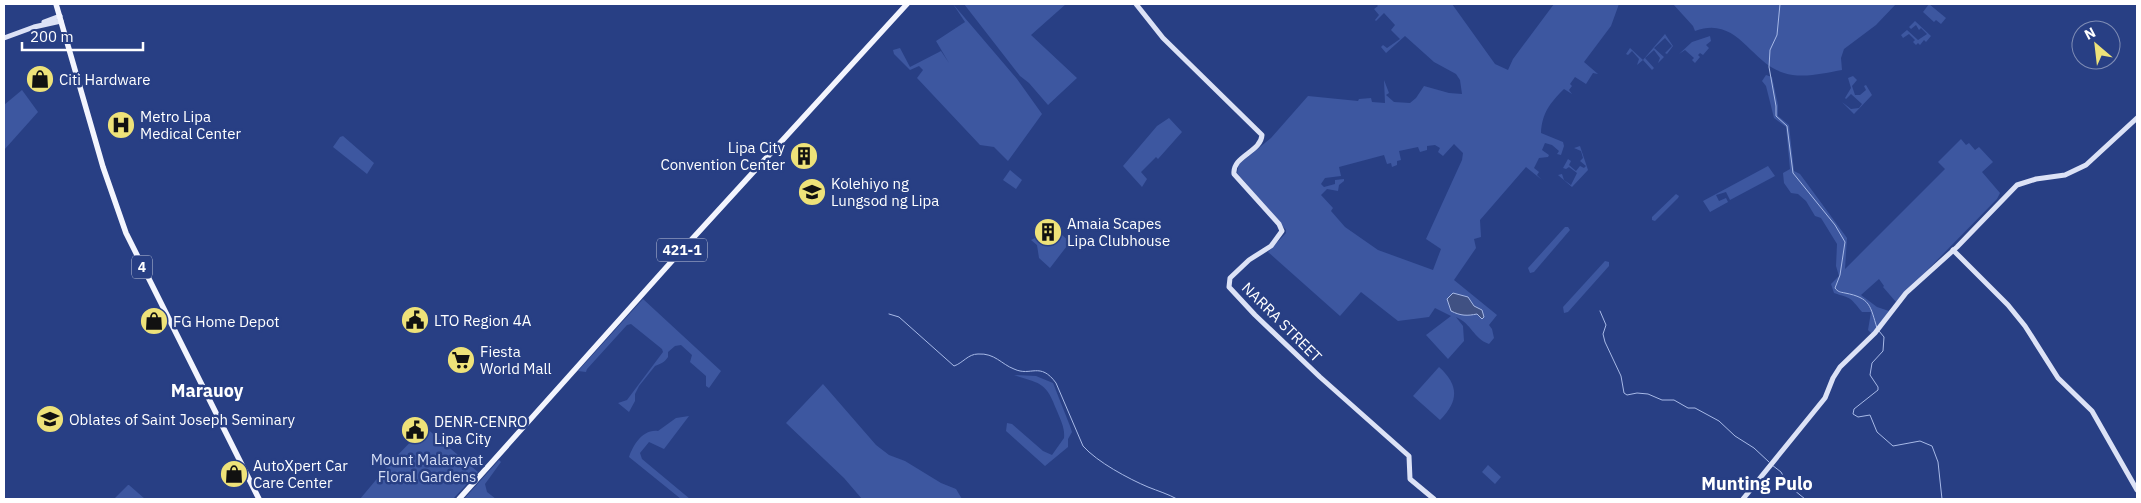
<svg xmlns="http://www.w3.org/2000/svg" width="2141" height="503" viewBox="0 0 2141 503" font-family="'IBM Plex Sans',sans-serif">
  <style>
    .green { fill: #3d57a0; fill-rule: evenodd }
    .water { fill: #405183; stroke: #a7b9e7 }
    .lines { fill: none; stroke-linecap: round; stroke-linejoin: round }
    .stream { stroke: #a7b9e7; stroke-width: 1 }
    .secondary { stroke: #dce2f6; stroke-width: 5 }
    .primary { stroke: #f3f5fe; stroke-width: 5.5 }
    .labels { text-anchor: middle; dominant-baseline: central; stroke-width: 5; stroke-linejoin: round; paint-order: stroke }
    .shield { fill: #283f84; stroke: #bec5da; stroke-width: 1 }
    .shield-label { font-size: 14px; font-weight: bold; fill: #fff }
    .poi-label { font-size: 15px; fill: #fff; stroke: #283f84; text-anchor: start }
    .street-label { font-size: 15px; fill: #fff; stroke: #283f84 }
    .park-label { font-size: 15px; fill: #d5def6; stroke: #283f84 }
    .quarter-label { font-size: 18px; font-weight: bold; fill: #fff; stroke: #283f84 }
  </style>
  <rect width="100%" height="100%" fill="#283f84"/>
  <g class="green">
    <polygon points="953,4 1017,79 1042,114 1008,161 994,147 980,145 917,78 923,70 919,66 910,70 894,54 893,50 900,48 910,67 941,51 949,63 936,41 965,22 979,43"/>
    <polygon points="964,4 1066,4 1031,35 1077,78 1048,105 1029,83 1020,76"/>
    <path d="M1376 4H1452L1495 64 1508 70 1513 59 1554 4H1619L1611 26 1584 62 1598 74 1593 73 1586 84 1575 77 1570 84 1572 86 1569 90 1572 94 1564 89C1550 103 1542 113 1541 133L1563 142 1564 146 1561 155 1557 154 1559 151 1552 145 1545 143 1542 150 1549 155 1548 157 1539 158 1534 168 1539 172 1537 175 1542 180 1526 167 1480 220 1481 237 1474 239 1476 248 1454 280 1497 315 1489 325 1492 329 1494 338 1489 344C1473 338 1472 324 1456 317L1463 326 1464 341 1448 359 1426 335 1451 316 1435 308 1429 317 1398 321 1361 292 1340 316 1268 252 1286 233V230L1237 173 1239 164 1271 138 1308 96 1358 101 1359 99 1371 98 1372 102 1385 103 1384 80 1389 93 1386 95 1394 102 1410 103 1416 98 1424 86 1449 93 1462 94 1460 80 1456 74 1434 62 1405 36 1386 53 1381 47 1383 45 1387 48 1400 39 1391 30 1395 25 1384 13 1376 21 1375 20 1379 15 1374 9 1378 6ZM1454 144 1463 153 1462 160 1426 239 1441 249 1433 270 1378 250 1345 227 1331 211 1333 208 1321 195 1327 189 1338 191 1339 185 1344 181V179L1335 180V184L1324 187 1321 184 1325 178 1341 176 1339 167 1384 155 1387 164 1391 163 1392 167 1397 165V161L1401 160 1399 151 1418 147 1420 152 1427 150V146L1435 145 1440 148 1438 152 1443 156Z"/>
    <path d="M1673 4H1896L1876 25 1844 49 1841 58 1842 70C1825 73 1802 79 1784 73 1750 63 1738 15 1695 31L1693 26Z"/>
    <polygon points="1929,4 1946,18 1941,24 1936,20 1934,22 1923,12"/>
    <polygon points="1915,21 1931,36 1926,42 1924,40 1920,45 1918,43 1916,45 1913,42 1915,40 1909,34 1903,38 1901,35 1907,30 1918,40 1927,34 1921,28 1919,30 1916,25 1911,29 1909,27"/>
    <polygon points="1665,34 1673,46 1667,54 1665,53 1672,46 1665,38 1654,48 1664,57 1658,63 1660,58 1654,50 1645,58 1654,68 1652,70 1643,60 1637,65 1639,59 1632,51 1628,55 1626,54 1630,48 1643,60"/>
    <polygon points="1710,36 1711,41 1706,45 1709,48 1703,55 1700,53 1698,55 1700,57 1695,63 1692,60 1694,58 1685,50 1679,54 1692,42"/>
    <path d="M1766 75 1772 77 1778 105V116L1789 125 1794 171 1800 174 1847 238 1845 269 1945 169 1938 162 1961 139 1966 145 1969 143 1975 150 1979 147 1993 162 1982 172 2000 193 1997 199 1896 302 1883 287 1884 286 1879 279 1861 295 1877 307 1889 311 1872 334 1868 330 1871 312H1862C1849 296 1852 299 1834 293L1831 284 1839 276 1836 266 1837 244 1821 218 1815 216 1806 201 1798 194 1791 193 1784 183 1783 173 1790 169 1786 127 1774 118 1766 86 1762 81Z"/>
    <polygon points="1853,76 1857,80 1852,86 1855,95 1860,95 1866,90 1864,86 1866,85 1872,95 1854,114 1842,102 1851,109 1859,108 1862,104 1851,94 1846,99 1845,98 1851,88 1848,78"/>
    <polygon points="22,90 38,112 4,150 4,105"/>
    <polygon points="1169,118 1182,132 1158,159 1156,157 1141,172 1147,179 1142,187 1123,166 1157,126"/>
    <polygon points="343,136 374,163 367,174 333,147 340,137"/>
    <polygon points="1580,146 1588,170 1572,187 1558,175 1562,174 1564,180 1571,185 1577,173 1569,167 1566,169 1563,168 1568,159 1571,161 1569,165 1576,171 1580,166 1584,168 1586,166 1580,161 1583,158 1581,151 1574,148"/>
    <polygon points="1768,166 1775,176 1730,200 1726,192 1716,195 1719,201 1726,198 1728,202 1710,212 1703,201"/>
    <polygon points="1010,170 1022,180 1016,189 1003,180"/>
    <polygon points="1676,194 1679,196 1678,198 1655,221 1652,220 1652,217"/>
    <path d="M1045 220 1070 242 1050 268 1039 258 1037 245 1031 240C1043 235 1042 230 1045 220Z"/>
    <polygon points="1565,227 1568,227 1570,230 1534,272 1530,273 1528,268"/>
    <polygon points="1605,261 1609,262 1609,266 1568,312 1564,313 1563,307"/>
    <path d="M643 299 721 371 709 388 706 386V376L690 362 692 355 681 345 675 346 668 352V357C664 363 660 364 655 366L639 386 635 394V401L629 412 618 403 627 400 663 352 662 349 631 324 627 325 587 369 586 372 578 371Z"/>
    <path d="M1439 367C1459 385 1459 401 1440 420L1413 396Z"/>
    <path d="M1014 375 1036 376 1053 383 1070 426 1072 432 1068 439V447L1045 466 1006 431 1007 423 1012 424 1043 451 1052 455 1064 438C1065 428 1061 421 1057 411 1046 382 1042 384 1014 375Z"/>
    <polygon points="823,384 876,445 889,455 905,461 941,483 956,489 962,499 862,499 844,478 786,423"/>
    <path d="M689 416 664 449 649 442 640 453 642 459 690 499H681L629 457C633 446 642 429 658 431L676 418Z"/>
    <polygon points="425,427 478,472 453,499 428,498 360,499 391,462"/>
    <polygon points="499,460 501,462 485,484 487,492 496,499 464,499"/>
    <polygon points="1488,465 1501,477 1495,484 1482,472"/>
    <polygon points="128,485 129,485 145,499 114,499"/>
  </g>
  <path class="water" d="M1453 293 1468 297 1474 306 1482 310 1484 317 1482 319 1477 314C1467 316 1461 316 1451 311L1447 299Z"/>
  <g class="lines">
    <g class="stream">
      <path d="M1780 4 1777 35 1770 50 1769 67 1776 106V116L1787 126 1793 173 1835 225 1845 242 1840 275 1835 288C1838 292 1840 292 1845 293 1871 298 1870 306 1877 328"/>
      <polyline points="1600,311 1606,325 1603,334 1605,342 1621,376 1624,393 1627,395 1637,393 1648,394 1662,400 1674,400 1688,408 1695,408 1719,421 1735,436 1754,448 1769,462"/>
      <path d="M889 314 899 317 954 366C963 363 968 354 978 354 995 353 1001 364 1014 369 1031 377 1040 361 1056 383L1083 446C1097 462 1129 479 1148 487 1158 491 1168 494 1177 499"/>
      <polyline points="1879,331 1884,337 1883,351 1872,363 1870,375 1878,387 1878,390 1854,409 1853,414 1858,417 1870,415 1877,432 1893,446 1920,441 1932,446 1938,462 1942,499"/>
      <polyline points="1772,465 1781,472 1789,486 1805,499"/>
    </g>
    <g class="secondary">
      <path d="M1136 4 1163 38 1262 135C1261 152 1232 156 1234 174L1279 224 1282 231 1271 246 1249 260 1230 278 1229 287 1255 315 1320 377 1409 456 1410 479 1434 499"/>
      <polyline points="44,22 60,16"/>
      <polyline points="4,38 34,27 61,21"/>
      <polyline points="1953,250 2008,305 2025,326 2058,378 2092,411 2137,490"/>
      <polyline points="1743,499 1825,398 1833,378 1840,367 1875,333 1906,293 1957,247 2017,185 2036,179 2065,175 2086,165 2137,118"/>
    </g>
    <g class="primary">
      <polyline points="56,4 103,167 126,233 259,499"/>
      <polyline points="459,499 672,261 907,4"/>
    </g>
  </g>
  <defs>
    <symbol id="shop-disc" viewBox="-11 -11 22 22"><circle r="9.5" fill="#eee279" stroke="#283f84"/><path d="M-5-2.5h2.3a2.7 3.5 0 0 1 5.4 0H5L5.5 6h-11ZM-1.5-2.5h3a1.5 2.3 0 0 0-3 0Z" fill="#111"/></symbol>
    <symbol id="hospital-disc" viewBox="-11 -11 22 22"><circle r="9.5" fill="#eee279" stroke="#283f84"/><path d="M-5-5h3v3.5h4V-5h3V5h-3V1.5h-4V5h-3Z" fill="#111"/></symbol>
    <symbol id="building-disc" viewBox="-11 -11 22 22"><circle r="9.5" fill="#eee279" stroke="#283f84"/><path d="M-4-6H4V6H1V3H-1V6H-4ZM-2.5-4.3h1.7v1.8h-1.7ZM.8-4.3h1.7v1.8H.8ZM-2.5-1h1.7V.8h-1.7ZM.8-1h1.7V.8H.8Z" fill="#111"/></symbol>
    <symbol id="university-disc" viewBox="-11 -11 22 22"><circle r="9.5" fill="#eee279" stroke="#283f84"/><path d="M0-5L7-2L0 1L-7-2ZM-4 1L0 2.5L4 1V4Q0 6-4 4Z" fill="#111"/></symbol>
    <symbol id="civic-disc" viewBox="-11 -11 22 22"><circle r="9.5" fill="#eee279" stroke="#283f84"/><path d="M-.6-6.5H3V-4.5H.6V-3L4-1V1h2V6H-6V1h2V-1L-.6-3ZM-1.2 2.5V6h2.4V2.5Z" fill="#111"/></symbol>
    <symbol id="supermarket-disc" viewBox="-11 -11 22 22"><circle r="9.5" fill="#eee279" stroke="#283f84"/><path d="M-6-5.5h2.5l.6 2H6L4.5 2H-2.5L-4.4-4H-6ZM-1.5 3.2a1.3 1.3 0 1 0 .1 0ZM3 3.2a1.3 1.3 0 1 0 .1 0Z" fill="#111"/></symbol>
    <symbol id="school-disc" viewBox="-11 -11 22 22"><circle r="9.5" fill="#eee279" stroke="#283f84"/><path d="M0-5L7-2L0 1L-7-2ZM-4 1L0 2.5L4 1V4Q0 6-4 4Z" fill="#111"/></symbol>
  </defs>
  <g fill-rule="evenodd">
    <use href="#shop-disc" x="24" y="63" width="32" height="32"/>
    <use href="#hospital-disc" x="105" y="109" width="32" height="32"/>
    <use href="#building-disc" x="788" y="140" width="32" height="32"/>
    <use href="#university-disc" x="796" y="176" width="32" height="32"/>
    <use href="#building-disc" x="1032" y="216" width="32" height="32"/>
    <use href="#civic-disc" x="399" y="304" width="32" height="32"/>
    <use href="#shop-disc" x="138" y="305" width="32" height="32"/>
    <use href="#supermarket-disc" x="445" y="344" width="32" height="32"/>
    <use href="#school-disc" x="34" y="403" width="32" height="32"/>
    <use href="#civic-disc" x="399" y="414" width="32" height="32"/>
    <use href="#shop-disc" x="218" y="458" width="32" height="32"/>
  </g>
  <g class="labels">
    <g class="shield">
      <rect x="657" y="238.5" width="50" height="23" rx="4"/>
      <rect x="132" y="255.5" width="20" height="23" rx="4"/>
    </g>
    <g class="shield-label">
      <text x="682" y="250">421-1</text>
      <text x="142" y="267">4</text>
    </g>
    <g class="poi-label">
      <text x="59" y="79">Citi Hardware</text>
      <text x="140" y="116">Metro Lipa<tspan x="140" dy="17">Medical Center</tspan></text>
      <text x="785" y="147" text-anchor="end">Lipa City<tspan x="785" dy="17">Convention Center</tspan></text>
      <text x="831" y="183">Kolehiyo ng<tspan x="831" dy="17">Lungsod ng Lipa</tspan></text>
      <text x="1067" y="223">Amaia Scapes<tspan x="1067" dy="17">Lipa Clubhouse</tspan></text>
      <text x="434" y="320">LTO Region 4A</text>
      <text x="173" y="321">FG Home Depot</text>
      <text x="480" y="351">Fiesta<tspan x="480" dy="17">World Mall</tspan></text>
      <text x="69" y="419">Oblates of Saint Joseph Seminary</text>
      <text x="434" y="421">DENR-CENRO<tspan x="434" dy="17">Lipa City</tspan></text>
      <text x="253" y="465">AutoXpert Car<tspan x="253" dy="17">Care Center</tspan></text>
    </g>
    <g class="street-label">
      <text transform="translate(1282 322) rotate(45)">NARRA STREET</text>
    </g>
    <g class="park-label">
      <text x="427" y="459">Mount Malarayat<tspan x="427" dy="17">Floral Gardens</tspan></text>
    </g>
    <g class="quarter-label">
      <text x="207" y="390">Marauoy</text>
      <text x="1757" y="483">Munting Pulo</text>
    </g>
  </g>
  <rect width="2141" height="503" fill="none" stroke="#ffffff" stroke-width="10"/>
  <g transform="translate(2096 45) rotate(332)"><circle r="24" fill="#283f84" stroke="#7e8cb5"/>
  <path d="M0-4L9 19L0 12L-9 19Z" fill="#eee279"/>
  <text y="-8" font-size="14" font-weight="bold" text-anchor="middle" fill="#ffffff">N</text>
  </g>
  <path d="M22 42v8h121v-8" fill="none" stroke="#ffffff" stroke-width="2.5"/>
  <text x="30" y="42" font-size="15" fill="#ffffff" stroke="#283f84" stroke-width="4" paint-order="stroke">200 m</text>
</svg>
